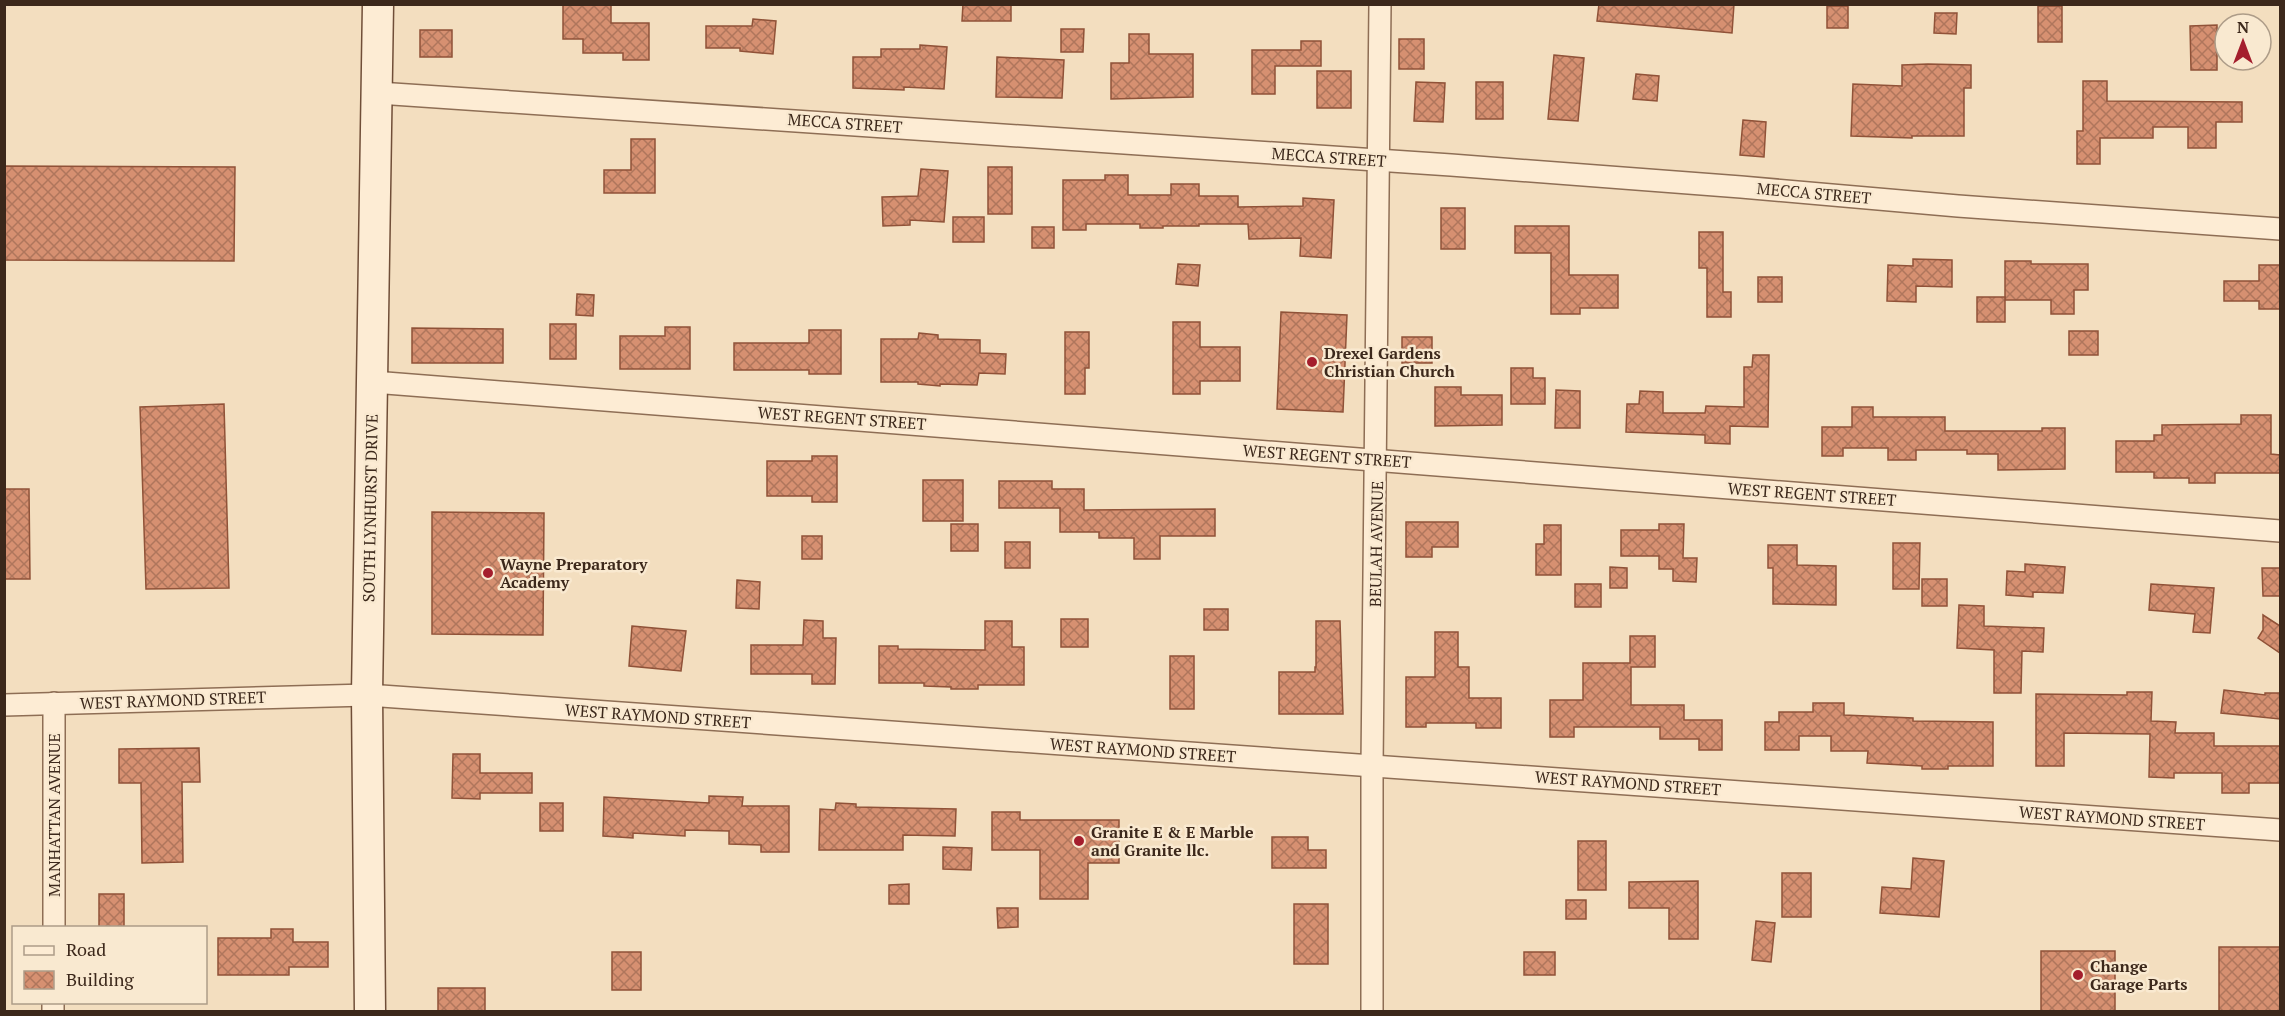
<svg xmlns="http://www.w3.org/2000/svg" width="2285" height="1016" viewBox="0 0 2285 1016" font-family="'PT Serif',serif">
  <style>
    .building { fill: url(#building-cross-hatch); stroke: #905238; stroke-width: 1.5 }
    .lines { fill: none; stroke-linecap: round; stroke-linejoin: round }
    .minor-casing { stroke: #8e6e55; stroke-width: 24 }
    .secondary-casing { stroke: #704e38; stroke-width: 33 }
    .minor { stroke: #fdecd4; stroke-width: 21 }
    .secondary { stroke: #fdecd4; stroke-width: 30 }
    .poi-dot { fill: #a41e2d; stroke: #f9e9d0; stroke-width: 2 }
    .labels { text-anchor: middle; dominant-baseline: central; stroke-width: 5; stroke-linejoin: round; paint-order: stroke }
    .street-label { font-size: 16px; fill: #3c281b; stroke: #f9e9d0 }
    .poi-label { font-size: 16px; font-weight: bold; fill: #3c281b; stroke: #f9e9d0; text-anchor: start }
  </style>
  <defs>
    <pattern id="building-cross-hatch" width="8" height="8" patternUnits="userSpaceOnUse" patternTransform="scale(1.5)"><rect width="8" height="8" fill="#d69071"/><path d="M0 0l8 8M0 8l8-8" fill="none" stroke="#af765c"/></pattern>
  </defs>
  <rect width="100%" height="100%" fill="#f3debf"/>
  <g class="building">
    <polygon points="563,4 611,4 611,23 649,23 649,60 623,60 623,53 583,53 583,39 563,39"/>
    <polygon points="963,4 1011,4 1011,21 962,21"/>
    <polygon points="1599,4 1734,4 1732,33 1597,21"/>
    <rect x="1827" y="6" width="21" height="22"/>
    <rect x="2038" y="6" width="24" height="36"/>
    <polygon points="1935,13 1957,13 1956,34 1934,33"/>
    <polygon points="753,19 776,21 773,54 740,51 740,48 706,48 706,26 752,26"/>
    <polygon points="2217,25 2217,70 2191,70 2190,26"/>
    <polygon points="1061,29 1084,29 1083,52 1061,52"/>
    <rect x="420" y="30" width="32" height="27"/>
    <polygon points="1129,34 1149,34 1149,54 1193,54 1193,97 1111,99 1111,63 1129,63"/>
    <rect x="1399" y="39" width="25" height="30"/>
    <polygon points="1301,41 1321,41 1321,66 1275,66 1275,94 1252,94 1252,50 1301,50"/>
    <polygon points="920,45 947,47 944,89 904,87 904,90 853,88 853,57 881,57 881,49 920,49"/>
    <polygon points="1554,55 1584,58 1578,121 1548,119"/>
    <polygon points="997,57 1064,60 1062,98 996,97"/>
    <polygon points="1928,64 1971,65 1971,88 1964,88 1964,136 1912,136 1912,138 1851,136 1853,84 1902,86 1902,65"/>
    <rect x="1317" y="71" width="34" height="37"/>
    <polygon points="1636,74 1659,76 1657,101 1633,99"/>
    <polygon points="2083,81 2107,81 2107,101 2242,102 2242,122 2216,122 2216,148 2188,148 2188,127 2153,127 2153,138 2100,138 2100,164 2077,164 2077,131 2083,131"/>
    <polygon points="1416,82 1445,83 1443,122 1414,121"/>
    <rect x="1476" y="82" width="27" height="37"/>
    <polygon points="1743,120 1766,122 1764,157 1740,155"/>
    <polygon points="631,139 655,139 655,193 604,193 604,170 631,170"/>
    <polygon points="4,166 235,167 234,261 4,260"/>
    <rect x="988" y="167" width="24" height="47"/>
    <polygon points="921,169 948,171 944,222 910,220 910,225 883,226 882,197 918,196"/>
    <polygon points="1105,175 1128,175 1128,195 1171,195 1171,184 1199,184 1199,196 1238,196 1238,207 1303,206 1303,198 1334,200 1331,258 1300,256 1301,238 1249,239 1248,224 1199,224 1199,226 1163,226 1163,228 1140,228 1140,224 1086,224 1086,230 1063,230 1063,180 1105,180"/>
    <rect x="1441" y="208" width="24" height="41"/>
    <rect x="953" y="217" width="31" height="25"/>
    <polygon points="1515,226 1569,226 1569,275 1618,275 1618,308 1580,308 1580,314 1551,314 1551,253 1515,253"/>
    <rect x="1032" y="227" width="22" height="21"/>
    <polygon points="1699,232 1723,232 1723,292 1731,292 1731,317 1707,317 1707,268 1699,268"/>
    <polygon points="1913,259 1952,260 1952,287 1916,286 1916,302 1887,301 1888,265 1913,266"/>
    <polygon points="2005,261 2031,261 2031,264 2088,264 2088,290 2074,290 2074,314 2051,314 2051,300 2005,300"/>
    <polygon points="1178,264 1200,265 1198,286 1176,284"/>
    <polygon points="2259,265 2280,265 2280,309 2259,309 2259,301 2224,301 2224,281 2259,281"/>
    <rect x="1758" y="277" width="24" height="25"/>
    <polygon points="577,294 594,295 593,316 576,315"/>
    <rect x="1977" y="297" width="28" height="25"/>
    <polygon points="1281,312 1347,315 1343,412 1277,409"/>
    <polygon points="1173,322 1200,322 1200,347 1240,347 1240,381 1200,381 1200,394 1173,394"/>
    <rect x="550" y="324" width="26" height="35"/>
    <polygon points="665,327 690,327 690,369 620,369 620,336 665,336"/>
    <polygon points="412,328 503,329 503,363 412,363"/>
    <polygon points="809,330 841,330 841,374 809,374 809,370 734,370 734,343 809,343"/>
    <rect x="2069" y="331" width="29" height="24"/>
    <polygon points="1065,332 1089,332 1089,368 1085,368 1085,394 1065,394"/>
    <polygon points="919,333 938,335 938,339 980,340 980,353 1006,354 1005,374 979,373 977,385 940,384 940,386 918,384 918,382 881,382 881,339 918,339"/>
    <rect x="1402" y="337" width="30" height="26"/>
    <polygon points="1753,355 1769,355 1768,427 1730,426 1730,444 1705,443 1705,435 1626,432 1627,404 1639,404 1640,391 1663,392 1663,413 1705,413 1706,406 1744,407 1744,367 1752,367"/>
    <polygon points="1511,368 1533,368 1533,378 1545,378 1545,404 1511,404"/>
    <polygon points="1435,387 1461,387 1461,395 1502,395 1502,425 1435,426"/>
    <polygon points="1556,390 1580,391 1580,428 1555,428"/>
    <polygon points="224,404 229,588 146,589 140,407"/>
    <polygon points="1852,407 1873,407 1873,417 1945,417 1945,431 2042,431 2042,428 2065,428 2065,469 1998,470 1998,454 1967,454 1967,450 1916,450 1916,460 1888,460 1888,448 1843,448 1843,456 1822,456 1822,427 1852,427"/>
    <polygon points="2241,415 2271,415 2271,454 2280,455 2280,473 2215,473 2215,483 2189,483 2189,478 2154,478 2154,472 2116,472 2116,441 2154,441 2154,435 2162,435 2162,425 2241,424"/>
    <polygon points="812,456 837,456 837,502 812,502 812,496 767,496 767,461 812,461"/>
    <rect x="923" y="480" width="40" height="41"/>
    <polygon points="999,481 1052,481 1052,489 1084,489 1084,510 1215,509 1215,536 1160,536 1160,559 1134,559 1134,538 1099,538 1099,532 1060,532 1060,508 999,508"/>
    <polygon points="4,489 29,489 30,579 4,579"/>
    <polygon points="432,512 544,513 543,635 432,634"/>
    <polygon points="1406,522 1458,522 1458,547 1432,547 1432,557 1406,557"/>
    <rect x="951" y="524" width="27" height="27"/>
    <polygon points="1659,524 1684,524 1683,558 1697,558 1696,582 1673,581 1673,569 1659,569 1659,556 1621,556 1621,530 1659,530"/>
    <polygon points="1544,525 1561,525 1561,575 1536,575 1536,544 1544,544"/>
    <rect x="802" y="536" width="20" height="23"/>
    <rect x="1005" y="542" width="25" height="26"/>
    <polygon points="1893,543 1920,543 1919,589 1893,589"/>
    <polygon points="1768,545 1797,545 1797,565 1836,566 1836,605 1773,604 1773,568 1768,568"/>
    <polygon points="2025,564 2065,567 2063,593 2033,592 2033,597 2006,595 2007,571 2025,572"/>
    <polygon points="1610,567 1627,568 1627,588 1610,588"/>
    <polygon points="2262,568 2280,568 2280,596 2263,596"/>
    <rect x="1922" y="579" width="25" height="27"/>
    <polygon points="737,580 760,582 759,609 736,608"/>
    <rect x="1575" y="584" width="26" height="23"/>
    <polygon points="2151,584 2214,588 2210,633 2193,632 2195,614 2149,610"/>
    <polygon points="1959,605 1984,606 1984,626 2044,628 2043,652 2022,651 2021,693 1994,693 1994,650 1957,648"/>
    <rect x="1204" y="609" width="24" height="21"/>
    <polygon points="2263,615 2280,626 2280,653 2258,638 2263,630"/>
    <rect x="1061" y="619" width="27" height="28"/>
    <polygon points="804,620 823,621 823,638 836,638 835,684 812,684 812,674 751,674 751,645 803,645"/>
    <polygon points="985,621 1012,621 1012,647 1024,647 1024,685 978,685 978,689 951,689 951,687 924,686 924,683 879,683 879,646 898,646 898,649 985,650"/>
    <polygon points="1316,621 1340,621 1343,714 1279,714 1279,672 1315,672 1315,667 1316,667"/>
    <polygon points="632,626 686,631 681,671 629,666"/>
    <polygon points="1435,632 1458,632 1458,667 1469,667 1469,698 1501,698 1501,728 1476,728 1476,723 1426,723 1426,727 1406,727 1406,677 1435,677"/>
    <polygon points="1630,636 1655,636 1655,667 1631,667 1631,705 1684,705 1684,720 1722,720 1722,750 1699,750 1699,739 1660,739 1660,727 1574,727 1574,737 1550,737 1550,700 1583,700 1583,663 1630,663"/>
    <rect x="1170" y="656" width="24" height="53"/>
    <polygon points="2224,690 2265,695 2265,693 2280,693 2280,719 2221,713"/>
    <polygon points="2127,692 2152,692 2151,721 2176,722 2175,733 2214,733 2214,746 2280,746 2280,783 2249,783 2249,793 2222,793 2222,773 2174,773 2174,778 2149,777 2150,734 2064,733 2064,766 2036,766 2036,694 2127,695"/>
    <polygon points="1813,703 1844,703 1844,715 1913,718 1913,721 1993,722 1993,766 1948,766 1948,769 1922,769 1922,766 1867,763 1868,751 1831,751 1831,736 1799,736 1799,750 1765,750 1765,722 1779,722 1779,712 1813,712"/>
    <polygon points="199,748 200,782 182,782 183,862 142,863 141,783 119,783 119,749"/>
    <polygon points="453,754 480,754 480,773 532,773 532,793 480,793 480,799 452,798"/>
    <polygon points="709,796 743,797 742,806 789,806 789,852 761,852 761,845 729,844 729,831 685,830 685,836 633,833 633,838 603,836 604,797 709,803"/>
    <rect x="540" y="803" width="23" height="28"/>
    <polygon points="836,803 856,804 856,807 956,809 955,836 903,835 903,850 819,850 820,809 835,810"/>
    <polygon points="992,812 1020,812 1020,820 1119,820 1119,863 1088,863 1088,899 1040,899 1040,850 992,850"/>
    <polygon points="1272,837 1308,837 1308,850 1326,850 1326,868 1272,868"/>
    <rect x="1578" y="841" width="28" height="49"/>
    <polygon points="943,847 972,848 971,870 943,869"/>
    <polygon points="1913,858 1944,861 1939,917 1880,913 1882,887 1911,889"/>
    <rect x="1782" y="873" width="29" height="44"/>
    <polygon points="1698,881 1698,939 1669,939 1669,908 1629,908 1629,882"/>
    <polygon points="909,884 909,904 889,904 889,885"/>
    <rect x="99" y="894" width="25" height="33"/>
    <rect x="1566" y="900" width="20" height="19"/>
    <rect x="1294" y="904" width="34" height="60"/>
    <polygon points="997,908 1018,908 1018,927 998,928"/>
    <polygon points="1756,921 1775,923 1771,962 1752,960"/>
    <polygon points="271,929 293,929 293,942 328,942 328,967 289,967 289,975 218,975 218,938 271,938"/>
    <rect x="2219" y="947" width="61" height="64"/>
    <rect x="2041" y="951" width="74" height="60"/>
    <rect x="612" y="952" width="29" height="38"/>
    <rect x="1524" y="952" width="31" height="23"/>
    <rect x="438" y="988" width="47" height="23"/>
  </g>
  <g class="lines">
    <defs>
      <g id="minor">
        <polyline points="378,93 1451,165 1741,187 1958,206 2280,229"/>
        <polyline points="373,382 2280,531"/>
        <polyline points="4,705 367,695 2280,830"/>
        <polyline points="54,928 54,703"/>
        <polyline points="53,1012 53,1002"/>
        <polyline points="1372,1012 1372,766 1380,4"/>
      </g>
      <polyline id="secondary" points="370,1012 367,695 378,4"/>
    </defs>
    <use href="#minor" class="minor-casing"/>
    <use href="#secondary" class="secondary-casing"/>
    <use href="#minor" class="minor"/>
    <use href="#secondary" class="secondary"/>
  </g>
  <g class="poi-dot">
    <circle cx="1312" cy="362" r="6"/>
    <circle cx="488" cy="573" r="6"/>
    <circle cx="1079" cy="841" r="6"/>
    <circle cx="2078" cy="975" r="6"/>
  </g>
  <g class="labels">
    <g class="street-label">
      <text transform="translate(845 123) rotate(4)">MECCA STREET</text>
      <text transform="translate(1329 157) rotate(4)">MECCA STREET</text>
      <text transform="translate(1814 193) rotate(5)">MECCA STREET</text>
      <text transform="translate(842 418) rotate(4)">WEST REGENT STREET</text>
      <text transform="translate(1327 456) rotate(4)">WEST REGENT STREET</text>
      <text transform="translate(1812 494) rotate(4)">WEST REGENT STREET</text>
      <text transform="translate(370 508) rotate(-89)">SOUTH LYNHURST DRIVE</text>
      <text transform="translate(1376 544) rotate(-89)">BEULAH AVENUE</text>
      <text transform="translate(173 700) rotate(-2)">WEST RAYMOND STREET</text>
      <text transform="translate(658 716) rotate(4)">WEST RAYMOND STREET</text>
      <text transform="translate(1143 750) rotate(4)">WEST RAYMOND STREET</text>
      <text transform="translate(1628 783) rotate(4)">WEST RAYMOND STREET</text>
      <text transform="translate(54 815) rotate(-90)">MANHATTAN AVENUE</text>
      <text transform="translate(2112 818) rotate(4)">WEST RAYMOND STREET</text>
    </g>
    <g class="poi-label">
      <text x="1324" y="353">Drexel Gardens<tspan x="1324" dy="18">Christian Church</tspan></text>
      <text x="500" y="564">Wayne Preparatory<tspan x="500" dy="18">Academy</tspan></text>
      <text x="1091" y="832">Granite E &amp; E Marble<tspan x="1091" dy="18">and Granite llc.</tspan></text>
      <text x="2090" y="966">Change<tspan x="2090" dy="18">Garage Parts</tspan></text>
    </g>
  </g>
  <rect width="2285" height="1016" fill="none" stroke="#3c281b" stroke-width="12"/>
  <rect x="12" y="926" width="195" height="78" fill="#f9e9d0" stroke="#ad9c88" stroke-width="1.5"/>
  <rect x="24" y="946" width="30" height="9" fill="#fdecd4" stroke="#ad9c88" stroke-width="1.5"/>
  <text x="66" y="956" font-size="18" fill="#3c281b">Road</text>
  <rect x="24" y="971" width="30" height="18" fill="url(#building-cross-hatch)" stroke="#ad9c88" stroke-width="1.5"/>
  <text x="66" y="986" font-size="18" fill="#3c281b">Building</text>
  <g transform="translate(2243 42)"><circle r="28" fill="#f9e9d0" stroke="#ad9c88" stroke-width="1.5"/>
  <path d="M0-4.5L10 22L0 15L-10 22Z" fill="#a41e2d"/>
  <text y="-9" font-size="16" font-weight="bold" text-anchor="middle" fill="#3c281b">N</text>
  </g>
</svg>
